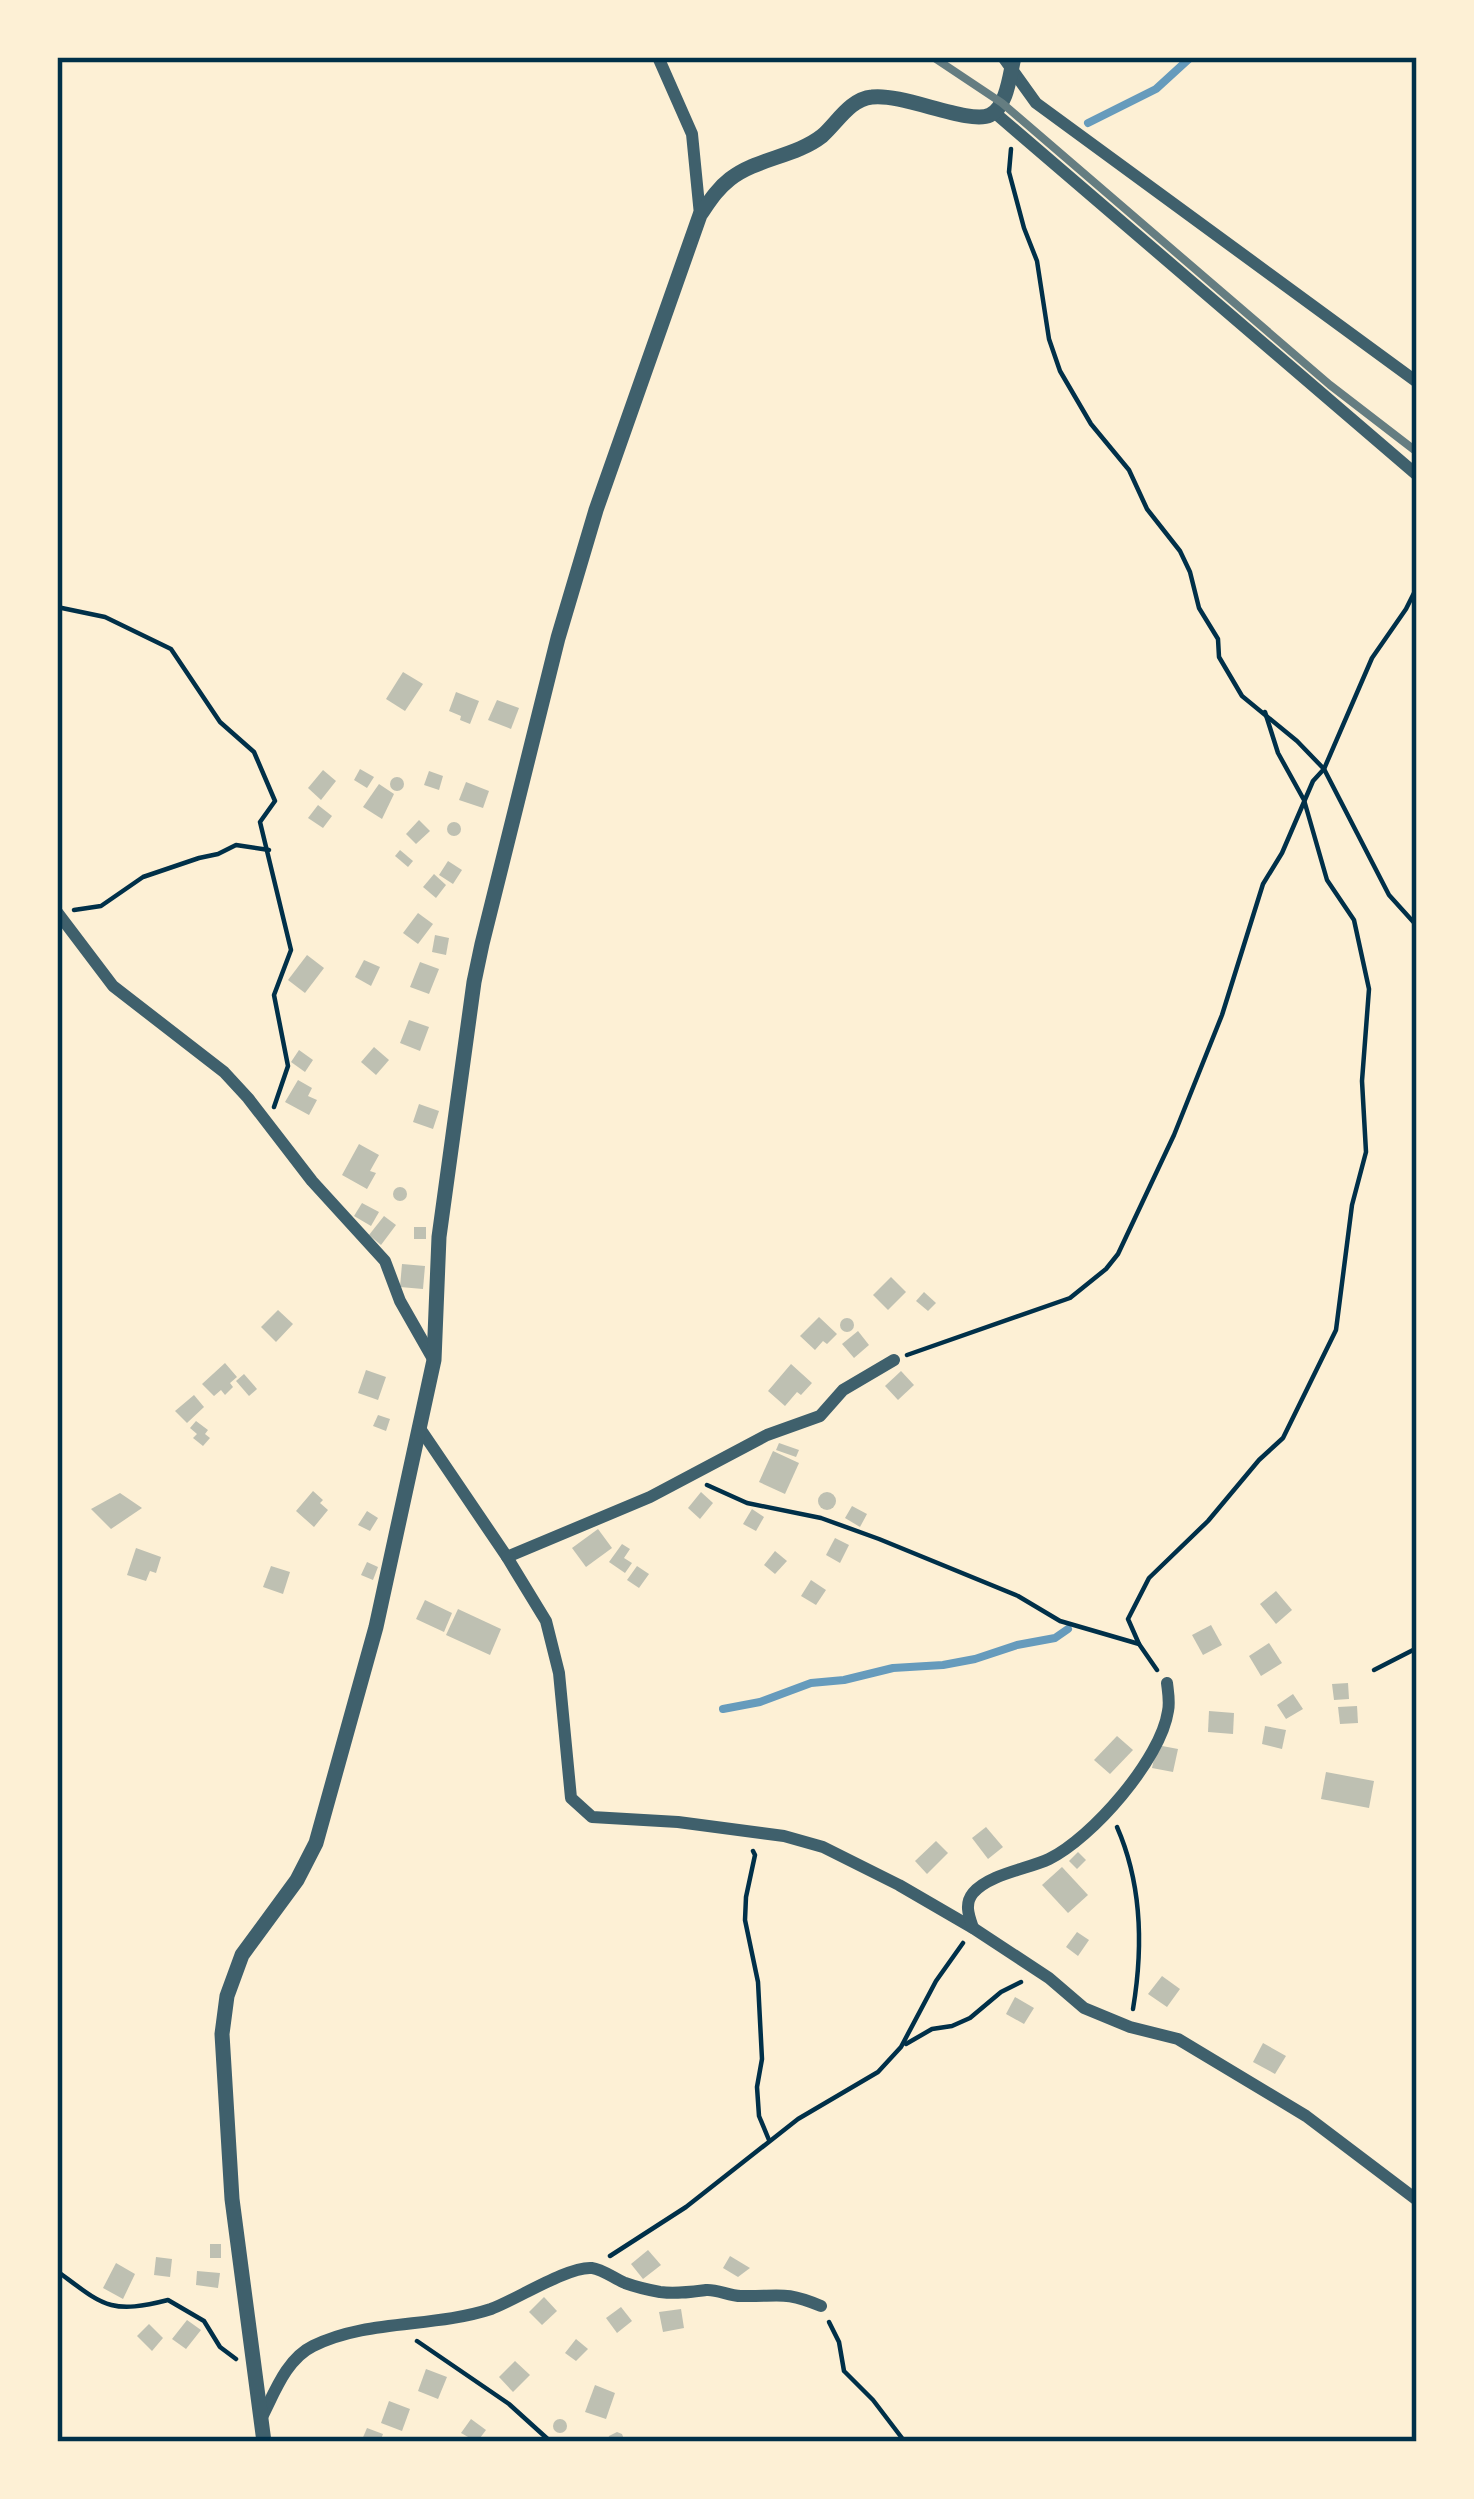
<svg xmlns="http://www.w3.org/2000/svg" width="1474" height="2499" viewBox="0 0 1474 2499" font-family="'Space Grotesk',sans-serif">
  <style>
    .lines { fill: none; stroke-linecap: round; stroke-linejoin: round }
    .stream { stroke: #669bbc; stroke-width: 8 }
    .building { fill: #bec0b2 }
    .path { stroke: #003049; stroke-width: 4.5 }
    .minor { stroke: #3f606c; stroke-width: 12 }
    .tertiary { stroke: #3f606c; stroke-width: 15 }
    .rail { stroke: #657d81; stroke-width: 8 }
    .neatline { fill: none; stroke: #003049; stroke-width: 4.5 }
  </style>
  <rect width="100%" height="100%" fill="#fdf0d5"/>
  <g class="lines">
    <g class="stream">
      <polyline points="1088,123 1156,89 1191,57"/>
      <polyline points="723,1709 760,1702 811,1683 844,1680 893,1668 943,1665 975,1659 1017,1645 1055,1638 1068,1629"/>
    </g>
  </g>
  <g class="building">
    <polygon points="403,672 423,684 405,711 386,699"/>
    <polygon points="456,692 479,701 470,724 460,720 461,716 449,711"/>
    <polygon points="497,700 519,708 511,729 488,720"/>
    <polygon points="360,769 374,777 367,788 354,780"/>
    <polygon points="323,770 336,781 321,800 308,788"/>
    <polygon points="429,771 443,776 439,790 424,785"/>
    <circle cx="397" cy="784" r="7"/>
    <polygon points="466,782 489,791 483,808 459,800"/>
    <polygon points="379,784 394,794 382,819 363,807"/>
    <polygon points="318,805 332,816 323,828 308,818"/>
    <polygon points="419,820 430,831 416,844 406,834"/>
    <circle cx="454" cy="829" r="7"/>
    <polygon points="400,850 413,861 408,867 395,856"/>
    <polygon points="448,861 462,870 453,884 439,875"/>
    <polygon points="434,874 446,885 436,898 423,887"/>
    <polygon points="418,913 433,924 418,944 403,933"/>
    <polygon points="435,935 449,938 446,955 432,952"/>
    <polygon points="307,955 324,968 305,993 288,980"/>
    <polygon points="364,960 380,967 371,986 355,977"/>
    <polygon points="420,962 439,969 429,994 410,987"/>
    <polygon points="409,1020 429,1027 420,1051 400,1043"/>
    <polygon points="374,1047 389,1060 376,1075 361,1062"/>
    <polygon points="299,1050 313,1060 305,1072 291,1062"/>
    <polygon points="298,1080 312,1088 308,1096 317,1100 309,1115 285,1102"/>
    <polygon points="419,1104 439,1111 433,1129 413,1122"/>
    <polygon points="359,1144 379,1155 370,1171 376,1173 367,1189 342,1175"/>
    <circle cx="400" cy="1194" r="7"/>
    <polygon points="362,1203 379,1212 371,1226 354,1216"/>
    <polygon points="384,1216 396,1225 381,1245 369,1235"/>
    <rect x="414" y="1227" width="12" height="12"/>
    <polygon points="402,1264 425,1266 423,1289 400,1287"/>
    <polygon points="891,1277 906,1292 888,1310 873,1295"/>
    <polygon points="924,1292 936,1303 928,1311 916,1301"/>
    <polygon points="278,1310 293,1324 276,1342 261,1327"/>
    <polygon points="819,1317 837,1334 827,1344 823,1341 815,1350 800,1336"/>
    <circle cx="847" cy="1325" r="7"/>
    <polygon points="858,1331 869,1345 854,1358 842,1344"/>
    <polygon points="225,1363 237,1377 230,1383 233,1387 225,1395 221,1390 214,1396 202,1384"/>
    <polygon points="791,1364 812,1383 801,1395 797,1392 785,1406 768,1391"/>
    <polygon points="366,1370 386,1377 378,1400 358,1393"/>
    <polygon points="901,1371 914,1385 898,1400 885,1386"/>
    <polygon points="244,1374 257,1389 249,1396 236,1381"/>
    <polygon points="194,1395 204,1407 187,1423 175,1411"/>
    <polygon points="378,1415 390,1419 386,1431 373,1426"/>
    <polygon points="196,1421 208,1430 205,1434 210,1438 203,1446 193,1438 197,1434 190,1428"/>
    <polygon points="779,1443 799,1450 796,1457 776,1450"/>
    <polygon points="773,1451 799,1463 785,1494 759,1482"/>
    <polygon points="313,1491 323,1500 320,1503 328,1510 314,1527 296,1511"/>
    <circle cx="827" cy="1501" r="9"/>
    <polygon points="701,1492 713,1503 700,1519 688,1508"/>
    <polygon points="120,1493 142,1508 111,1529 91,1509"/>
    <polygon points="852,1506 867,1514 860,1527 845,1518"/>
    <polygon points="752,1509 764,1517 756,1531 743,1524"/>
    <polygon points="367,1511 378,1518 370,1531 358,1525"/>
    <polygon points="598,1529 612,1548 586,1567 572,1548"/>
    <polygon points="835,1538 849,1545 840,1563 826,1555"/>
    <polygon points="622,1544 630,1549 624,1558 632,1563 625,1573 609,1562"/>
    <polygon points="136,1548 161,1557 156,1573 150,1571 146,1581 127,1575"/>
    <polygon points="775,1551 787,1561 775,1574 764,1565"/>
    <polygon points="367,1562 378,1567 373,1580 361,1575"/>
    <polygon points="271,1566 290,1572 283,1594 263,1587"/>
    <polygon points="637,1566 649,1574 639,1588 627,1580"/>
    <polygon points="811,1580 826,1590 816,1605 801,1596"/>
    <polygon points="1276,1591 1292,1610 1276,1624 1260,1604"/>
    <polygon points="425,1600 452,1613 444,1632 416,1619"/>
    <polygon points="458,1609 501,1629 490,1655 446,1635"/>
    <polygon points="1211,1625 1222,1645 1203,1655 1192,1635"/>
    <polygon points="1269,1643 1282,1663 1261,1676 1249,1656"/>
    <polygon points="1348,1683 1349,1699 1334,1700 1332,1684"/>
    <polygon points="1293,1694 1303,1709 1286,1719 1277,1705"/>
    <polygon points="1357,1706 1358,1723 1340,1724 1338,1707"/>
    <polygon points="1209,1711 1234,1713 1233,1734 1208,1732"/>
    <polygon points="1265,1726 1286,1730 1282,1749 1262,1744"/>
    <polygon points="1117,1736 1133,1750 1110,1774 1094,1760"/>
    <polygon points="1157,1745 1178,1749 1173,1772 1152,1768"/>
    <polygon points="1326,1772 1374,1781 1369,1808 1321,1799"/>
    <polygon points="986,1827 1003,1847 988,1859 972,1838"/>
    <polygon points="936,1841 948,1853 927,1874 915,1861"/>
    <polygon points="1078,1852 1086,1860 1077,1869 1069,1861"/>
    <polygon points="1062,1867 1088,1895 1068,1913 1042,1885"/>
    <polygon points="1077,1932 1089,1940 1078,1956 1066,1947"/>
    <polygon points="1162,1976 1180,1989 1167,2007 1148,1994"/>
    <polygon points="1015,1997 1034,2008 1024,2024 1006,2014"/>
    <polygon points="1263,2043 1286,2056 1275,2074 1253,2062"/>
    <rect x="210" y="2244" width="11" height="14"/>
    <polygon points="648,2250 661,2265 643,2279 631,2264"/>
    <polygon points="730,2256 750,2268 738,2277 723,2268"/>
    <polygon points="156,2257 172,2259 170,2277 154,2275"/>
    <polygon points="116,2263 135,2274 123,2299 103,2288"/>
    <polygon points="197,2271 220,2273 218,2288 196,2285"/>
    <polygon points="544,2297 557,2311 542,2325 529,2312"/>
    <polygon points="621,2307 632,2321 617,2333 606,2318"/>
    <polygon points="681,2309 684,2328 663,2332 659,2312"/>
    <polygon points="187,2320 201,2330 186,2349 172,2339"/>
    <polygon points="149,2324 163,2338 152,2351 137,2336"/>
    <polygon points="576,2339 588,2349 576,2361 565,2353"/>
    <polygon points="515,2361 530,2375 513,2392 499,2377"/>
    <polygon points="426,2369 447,2377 438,2399 418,2391"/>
    <polygon points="595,2385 615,2393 606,2419 585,2412"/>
    <polygon points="389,2401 410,2409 402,2431 381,2423"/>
    <circle cx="560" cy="2426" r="7"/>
    <polygon points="471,2419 486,2430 477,2442 461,2433"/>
    <polygon points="367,2428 383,2434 380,2442 361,2442"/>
    <polygon points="617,2432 622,2434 625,2442 607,2442 609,2436"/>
  </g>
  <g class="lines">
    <g class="path">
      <polyline points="1011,149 1009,172 1024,228 1037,261 1049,339 1060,371 1091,424 1129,470 1147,509 1180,551 1190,572 1199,608 1218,639 1219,657 1242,696 1297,741 1324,769 1389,895 1417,926"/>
      <polyline points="57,607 105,617 171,649 220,722 254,752 275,801 260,822 291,950 274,995 288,1066 274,1107"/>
      <polyline points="74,910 101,906 143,877 199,858 218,854 236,845 269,850"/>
      <polyline points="907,1355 1070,1298 1106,1269 1118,1254 1174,1135 1222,1015 1263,884 1282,853 1313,781 1324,769 1372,658 1406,609 1417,587"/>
      <polyline points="707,1485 747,1503 821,1518 879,1539 1018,1596 1060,1621 1139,1644"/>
      <polyline points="1157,1670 1139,1644 1128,1619 1149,1578 1208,1521 1259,1460 1283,1438 1336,1330 1352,1205 1366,1152 1362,1081 1369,989 1354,920 1327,880 1304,800 1278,753 1265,712"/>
      <polyline points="1374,1670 1417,1648"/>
      <path d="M1117 1827C1142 1884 1143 1949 1133 2009"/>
      <polyline points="753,1851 755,1855 746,1897 745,1920 758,1982 762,2059 757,2087 759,2116 769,2140"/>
      <polyline points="906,2044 932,2029 952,2026 970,2018 1001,1992 1021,1982"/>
      <polyline points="610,2256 686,2207 798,2119 878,2072 901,2047 936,1981 963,1943"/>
      <path d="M57 2271C103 2305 109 2315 168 2300L204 2321 220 2347 236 2359"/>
      <polyline points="829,2322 839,2342 844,2371 873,2400 905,2442"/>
      <polyline points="417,2341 509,2404 551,2442"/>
    </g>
    <g class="minor">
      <polyline points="658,57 692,134 700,215"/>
      <polyline points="1003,57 1036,103 1417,382"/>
      <polyline points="995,113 1417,475"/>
      <polyline points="57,912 113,986 224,1072 248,1098 312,1181 385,1261 400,1301 433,1359"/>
      <polyline points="419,1427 507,1557 546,1621 559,1673 571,1798 592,1817 678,1822 784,1836 823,1847 899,1885 973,1928 1049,1978 1084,2008 1130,2027 1178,2039 1306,2116 1417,2200"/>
      <polyline points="507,1557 650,1497 767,1435 820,1416 843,1390 894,1360"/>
      <path d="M973 1928C969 1916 964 1904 973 1893 989 1874 1028 1869 1049 1859 1092 1838 1161 1759 1168 1711 1170 1702 1168 1692 1167 1683"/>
      <path d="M261 2419C274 2394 286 2359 313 2346 367 2319 433 2328 491 2309 516 2300 568 2266 592 2268 602 2269 615 2279 625 2283 636 2287 649 2290 660 2292 677 2294 690 2292 706 2290 717 2289 729 2296 741 2296 779 2297 783 2290 821 2306"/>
    </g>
    <path class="tertiary" d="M264 2442 232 2199 222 2034 227 1996 242 1955 297 1880 316 1843 376 1627 434 1360 439 1237 474 982 482 944 558 638 596 510 700 215C709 202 717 189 730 179 757 158 795 157 822 136 837 123 850 99 872 97 903 93 969 125 990 115 1007 107 1010 74 1014 57"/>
    <polyline class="rail" points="933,57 1002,103 1330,385 1417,452"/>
  </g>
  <rect width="1474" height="2499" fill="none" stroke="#fdf0d5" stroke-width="120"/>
  <rect x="60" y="60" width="1354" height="2379" class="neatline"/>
</svg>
